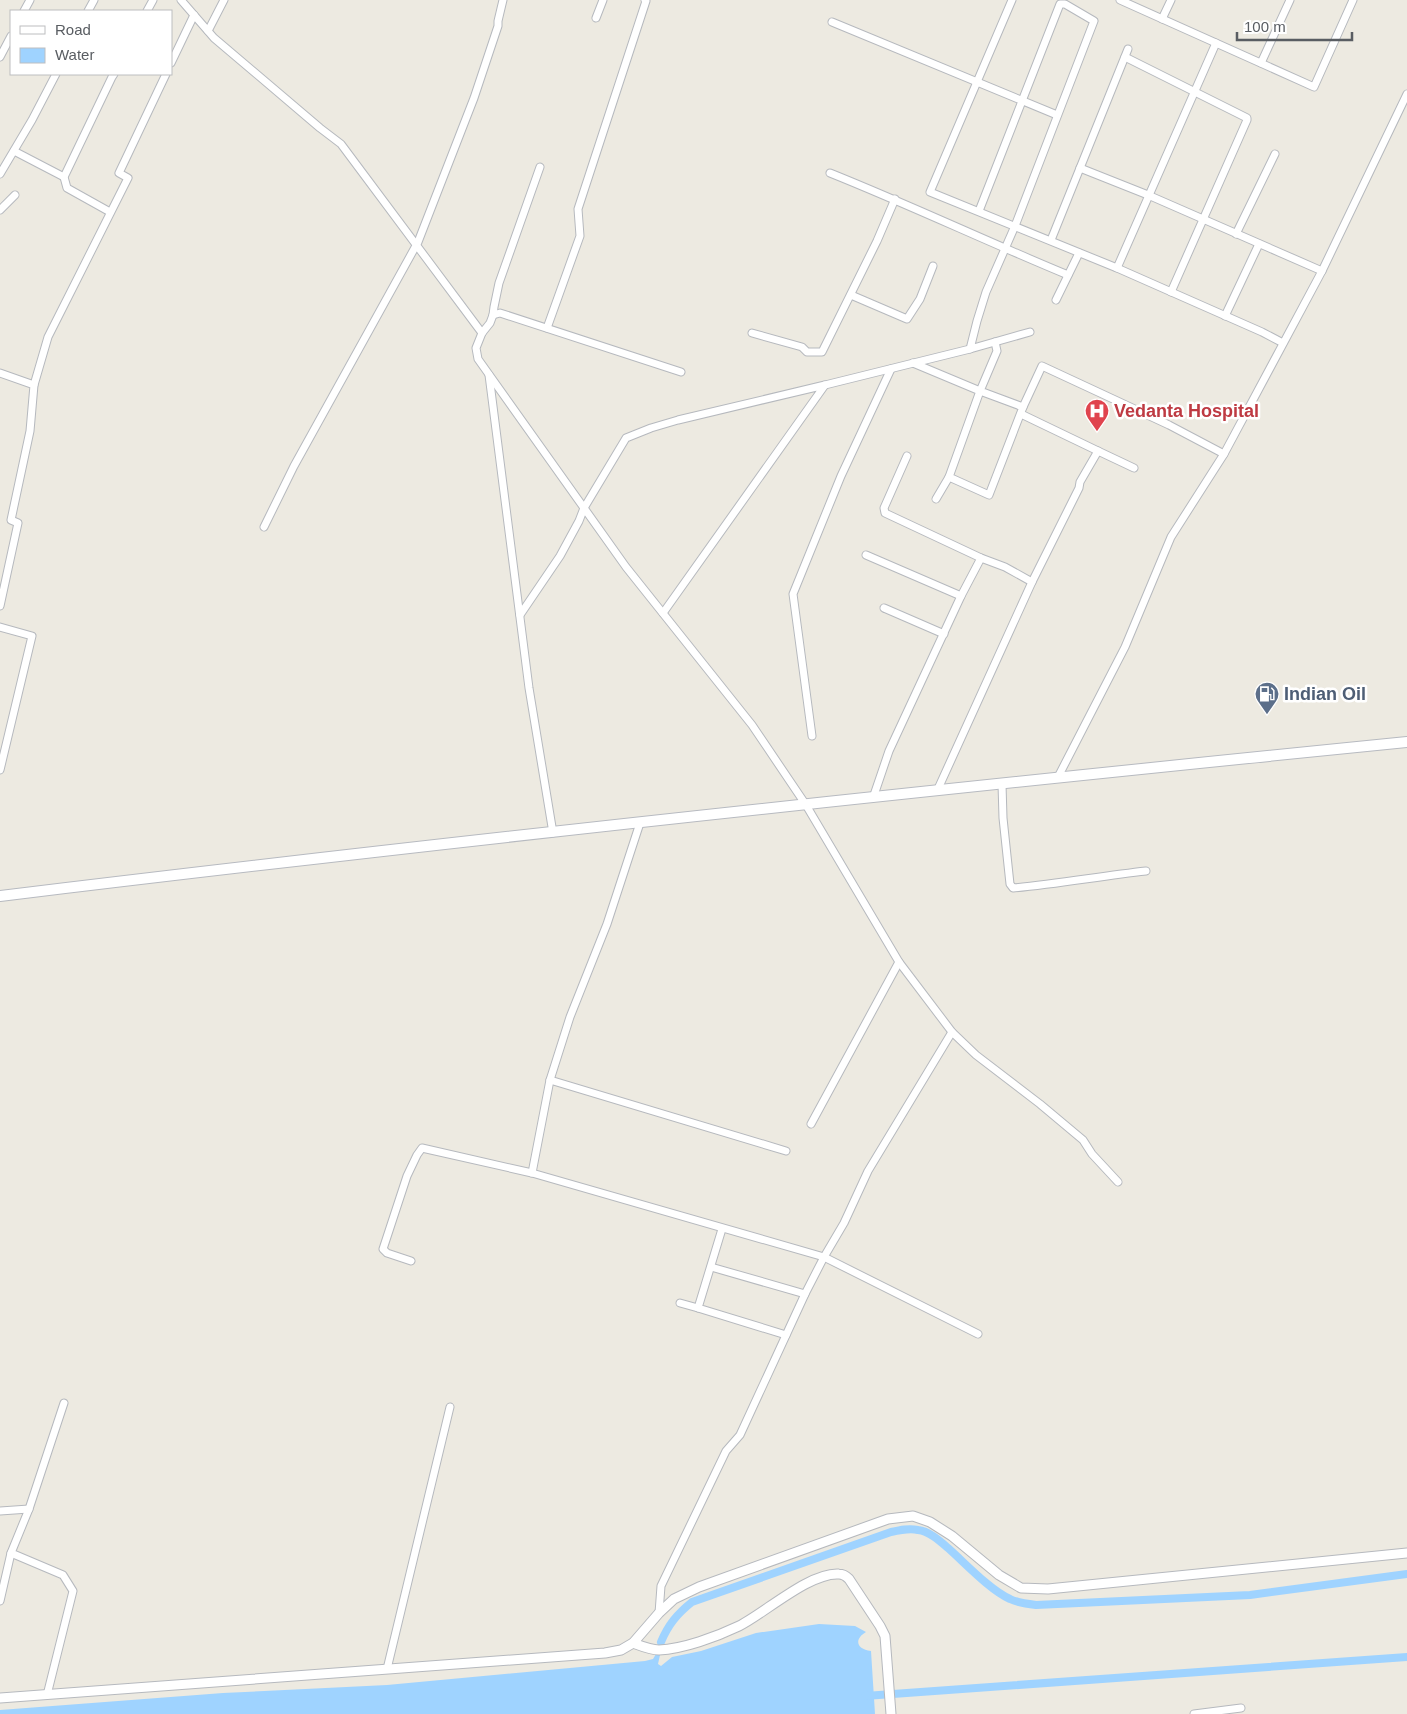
<svg xmlns="http://www.w3.org/2000/svg" width="1407" height="1714" viewBox="0 0 1407 1714" font-family="Helvetica,sans-serif">
  <style>
    .water { fill: #9fd3ff }
    .lines { fill: none; stroke-linecap: round; stroke-linejoin: round }
    .canal { stroke: #9fd3ff; stroke-width: 8 }
    .minor-casing { stroke: #b6b9be; stroke-width: 9 }
    .tertiary-casing { stroke: #b6b9be; stroke-width: 11 }
    .secondary-casing { stroke: #b7bac0; stroke-width: 12 }
    .minor { stroke: #fff; stroke-width: 7 }
    .tertiary { stroke: #fff; stroke-width: 9 }
    .secondary { stroke: #fff; stroke-width: 10 }
    .labels { text-anchor: middle; dominant-baseline: central; stroke-width: 5; stroke-linejoin: round; paint-order: stroke }
    .health-label { font-size: 18px; font-weight: bold; fill: #be3a42; stroke: #fff; text-anchor: start }
    .service-label { font-size: 18px; font-weight: bold; fill: #4e5e75; stroke: #fff; text-anchor: start }
  </style>
  <rect width="100%" height="100%" fill="#edeae1"/>
  <path class="water" d="M819 1624 855 1626 866 1632C854 1639 856 1649 871 1651L875 1714H0V1710L223 1693 387 1685 645 1661 653 1659 656 1654 660 1655 658 1664 661 1666 672 1657 701 1651 756 1633Z"/>
  <g class="lines">
    <g class="canal">
      <path d="M661 1642C668 1625 677 1614 692 1602L891 1532C900 1530 909 1528 918 1530 929 1531 940 1541 948 1548 965 1563 990 1590 1010 1599 1018 1603 1027 1604 1036 1605L1250 1595 1407 1574"/>
      <polyline points="865,1696 1407,1657"/>
    </g>
    <defs>
      <g id="minor">
        <polyline points="181,0 214,38 320,128 341,144 482,333"/>
        <polyline points="1012,0 930,192 1117,268 1262,332 1283,343"/>
        <polyline points="1120,0 1314,87 1353,0"/>
        <polyline points="24,11 30,0"/>
        <polyline points="88,11 94,0"/>
        <polyline points="147,11 153,0"/>
        <polyline points="596,18 603,0"/>
        <polyline points="1162,19 1171,0"/>
        <polyline points="832,22 1057,115"/>
        <polyline points="208,31 224,0"/>
        <polyline points="0,57 11,36"/>
        <polyline points="1125,57 1247,118 1247,120 1171,292"/>
        <polyline points="171,63 194,15"/>
        <polyline points="1261,63 1290,0"/>
        <polyline points="14,151 64,177"/>
        <polyline points="540,167 499,283 494,307 493,315 490,323 482,333 476,348 478,359 626,567 752,725 806,805 899,962 952,1032 976,1055 1040,1104 1083,1140 1092,1154 1118,1182"/>
        <polyline points="1080,168 1148,195 1322,271"/>
        <path d="M830 173C910 205 988 242 1068 275"/>
        <polyline points="0,174 32,120 56,74"/>
        <polyline points="0,210 15,195"/>
        <polyline points="979,211 1060,4 1065,4 1094,21 1015,226 986,292 977,321 970,349 1030,332"/>
        <polyline points="110,212 67,188 64,177 112,77 114,74"/>
        <polyline points="1236,234 1275,154"/>
        <polyline points="1051,240 1128,49"/>
        <polyline points="1117,268 1216,43"/>
        <polyline points="851,295 907,319 920,299 933,266"/>
        <polyline points="1056,300 1079,253"/>
        <polyline points="493,315 500,313 681,372"/>
        <polyline points="1225,316 1259,244"/>
        <polyline points="547,328 580,236 578,209 646,1 645,0"/>
        <polyline points="752,333 802,347 807,352 822,352 877,241 895,199"/>
        <polyline points="913,363 980,391 949,477 989,495 1023,407 980,391 997,351 995,342"/>
        <polyline points="0,373 34,385 30,431 11,520 18,523 0,606"/>
        <polyline points="489,375 529,688 553,833"/>
        <polyline points="34,385 48,337 128,178 119,173 166,74"/>
        <polyline points="825,385 970,349"/>
        <polyline points="1023,407 1042,366 1169,425 1224,454"/>
        <polyline points="1021,414 1098,451"/>
        <polyline points="907,456 884,508 885,513 981,558 1005,567 1032,582"/>
        <polyline points="936,499 949,477"/>
        <polyline points="264,527 294,466 418,242 474,98 498,26 498,21 503,0"/>
        <polyline points="866,555 961,596"/>
        <polyline points="884,608 944,634"/>
        <polyline points="520,615 560,556 579,521 584,508 626,438 651,428 678,420 825,385 663,613"/>
        <polyline points="0,627 32,636 0,770"/>
        <polyline points="812,736 793,594 841,476 891,369"/>
        <polyline points="1058,777 1125,647 1171,537 1224,454 1322,271 1407,94"/>
        <path d="M1002 784 1003 818 1010 884 1013 888C1057 884 1101 876 1146 871"/>
        <polyline points="937,791 1032,582 1079,488 1080,482 1098,451 1134,468"/>
        <polyline points="873,798 889,751 961,596 981,558"/>
        <polyline points="550,1080 786,1151"/>
        <polyline points="811,1124 899,962"/>
        <polyline points="532,1173 550,1080 570,1017 607,924 640,823"/>
        <polyline points="722,1229 698,1308 786,1335"/>
        <polyline points="411,1261 387,1253 383,1249 407,1176 417,1155 422,1148 532,1173 824,1257 978,1334"/>
        <polyline points="711,1267 805,1294"/>
        <polyline points="680,1303 698,1308"/>
        <polyline points="0,1511 29,1509"/>
        <polyline points="0,1601 11,1553"/>
        <polyline points="659,1613 661,1586 726,1451 740,1435 805,1294 824,1257 844,1223 868,1171 952,1032"/>
        <polyline points="387,1669 450,1407"/>
        <polyline points="47,1695 73,1591 63,1575 11,1553 29,1509 64,1403"/>
        <polyline points="1194,1714 1241,1708"/>
      </g>
      <g id="tertiary">
        <path d="M633 1643C641 1646 650 1650 659 1650 683 1649 716 1637 739 1626 765 1613 810 1572 839 1574 843 1574 846 1576 849 1579L880 1626 885 1636 891 1714"/>
        <polyline points="0,1698 605,1653 621,1650 633,1643 659,1613 674,1599 699,1587 888,1519 913,1516 930,1522 952,1536 999,1575 1021,1588 1048,1589 1407,1553"/>
      </g>
      <path id="secondary" d="M0 896C468 839 938 789 1407 742"/>
    </defs>
    <use href="#minor" class="minor-casing"/>
    <use href="#tertiary" class="tertiary-casing"/>
    <use href="#secondary" class="secondary-casing"/>
    <use href="#minor" class="minor"/>
    <use href="#tertiary" class="tertiary"/>
    <use href="#secondary" class="secondary"/>
  </g>
  <defs>
    <symbol id="hospital-pin" viewBox="-11 -11 22 30"><path d="M0 17L-7.5 6A9.5 9.5 0 1 1 7.5 6Z" fill="#e0444e" stroke="#fff"/><path d="M-5-5h3v3.5h4V-5h3V5h-3V1.5h-4V5h-3Z" fill="#fff"/></symbol>
    <symbol id="fuel-pin" viewBox="-11 -11 22 30"><path d="M0 17L-7.5 6A9.5 9.5 0 1 1 7.5 6Z" fill="#5c6f8a" stroke="#fff"/><path d="M-5.5-6h7V0h2V4h1.3V-2.5L3-4.5l.8-.8L6-3V5H2.5V1h-1V6h-7ZM-4.2-4.7v3.2H.2V-4.7Z" fill="#fff"/></symbol>
  </defs>
  <g fill-rule="evenodd">
    <use href="#hospital-pin" x="1083" y="397" width="28" height="38"/>
    <use href="#fuel-pin" x="1253" y="680" width="28" height="38"/>
  </g>
  <g class="labels">
    <g class="health-label">
      <text x="1114" y="411">Vedanta Hospital</text>
    </g>
    <g class="service-label">
      <text x="1284" y="694">Indian Oil</text>
    </g>
  </g>
  <rect x="10" y="10" width="162" height="65" fill="#ffffff" stroke="#bdbec0"/>
  <rect x="20" y="26" width="25" height="8" fill="#ffffff" stroke="#bdbec0"/>
  <text x="55" y="35" font-size="15" fill="#595d62">Road</text>
  <rect x="20" y="48" width="25" height="15" fill="#9fd3ff" stroke="#bdbec0"/>
  <text x="55" y="60" font-size="15" fill="#595d62">Water</text>
  <path d="M1237 32v8h115v-8" fill="none" stroke="#595d62" stroke-width="2.5"/>
  <text x="1244" y="32" font-size="15" fill="#595d62" stroke="#ffffff" stroke-width="4" paint-order="stroke">100 m</text>
</svg>
